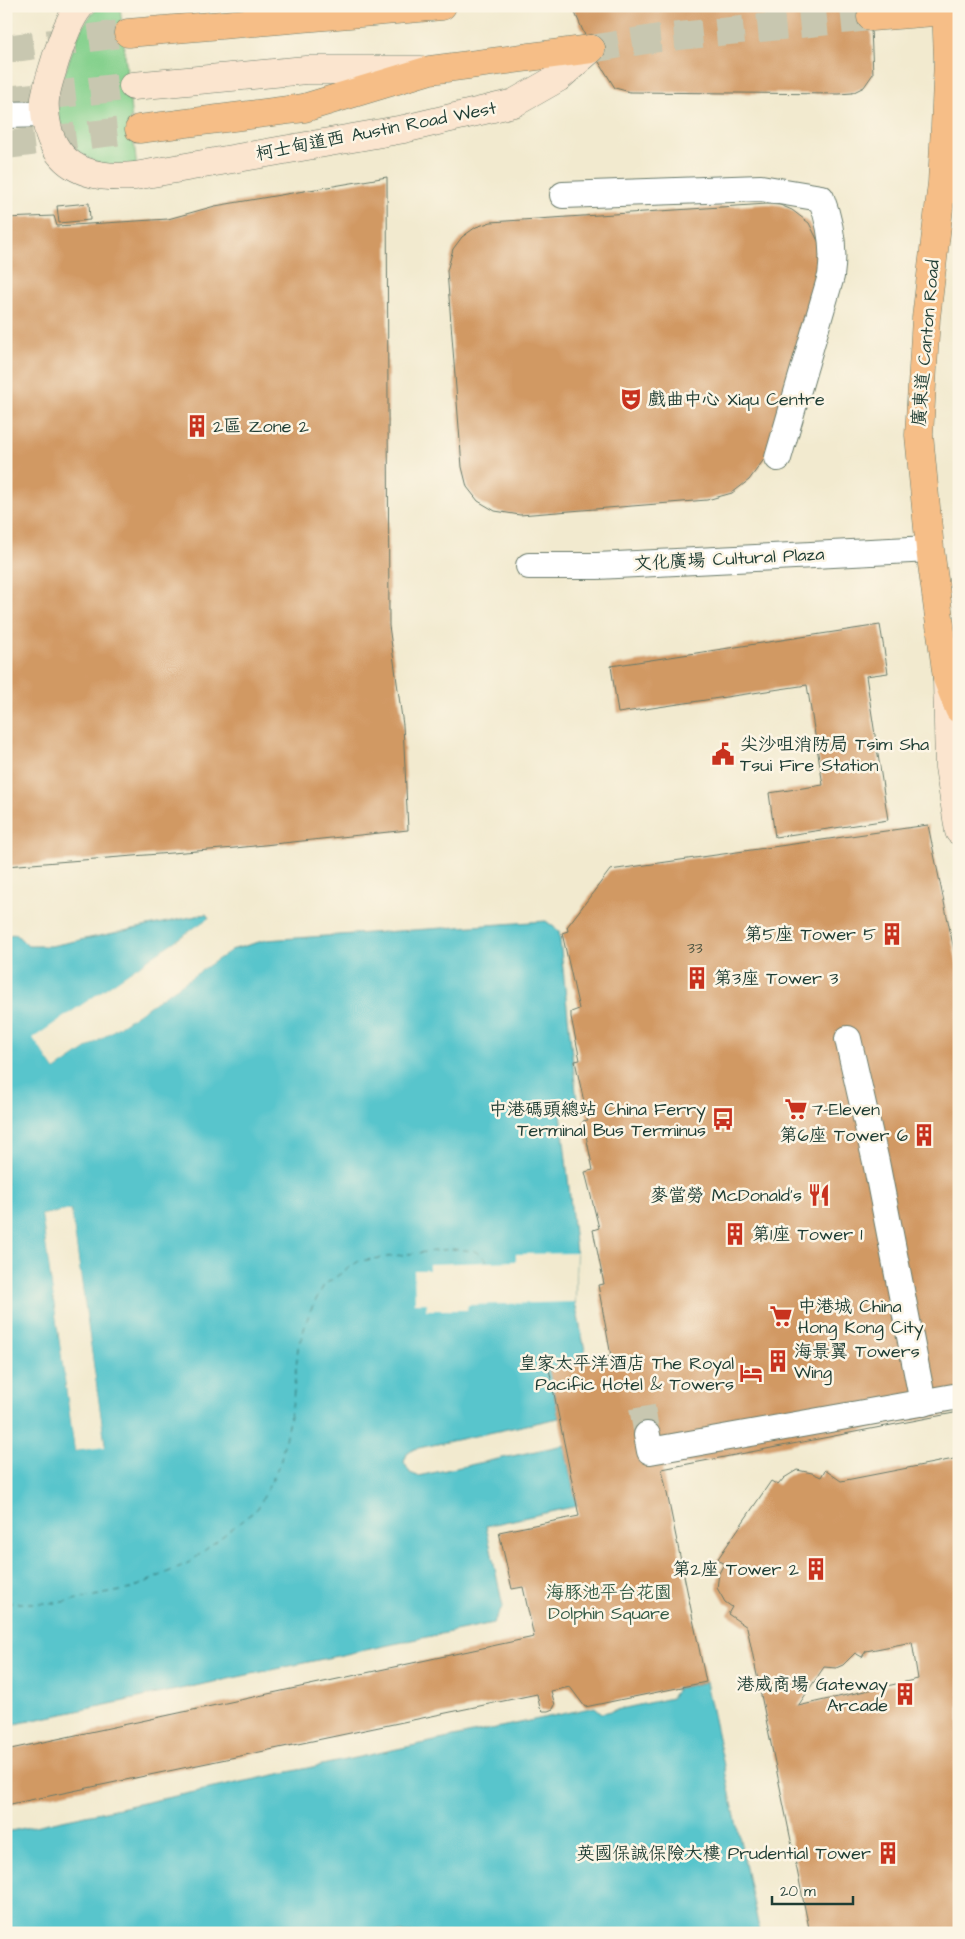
<svg xmlns="http://www.w3.org/2000/svg" width="965" height="1939" viewBox="0 0 965 1939" font-family="'Architects Daughter','LXGW WenKai TC',sans-serif">
  <style>
    .green { fill: #86d18e; stroke: #528761 }
    .water { fill: #58c5cc; stroke: #3c8180; fill-rule: evenodd }
    .pier { fill: #f2eacf; fill-rule: evenodd }
    .lines { fill: none; stroke-linecap: round; stroke-linejoin: round }
    .ferry { stroke: #2d5f5a; stroke-width: 1; stroke-dasharray: 6 5; stroke-linecap: butt }
    .building { fill: #d19964; fill-rule: evenodd }
    .street-tunnel { stroke: #c8c7b0; stroke-width: 26; stroke-dasharray: 26 13; stroke-linecap: butt }
    .secondary-tunnel { stroke: #c8c7b0; stroke-width: 28; stroke-dasharray: 28 14; stroke-linecap: butt }
    .primary-tunnel { stroke: #c8c7b0; stroke-width: 28; stroke-dasharray: 28 14; stroke-linecap: butt }
    .street-casing { stroke: #697a6a; stroke-width: 28 }
    .secondary-casing { stroke: #697a6a; stroke-width: 29 }
    .primary-casing { stroke: #697a6a; stroke-width: 29 }
    .street { stroke: #fff; stroke-width: 26 }
    .secondary { stroke: #fbe5cf; stroke-width: 28 }
    .primary { stroke: #f6be87; stroke-width: 28 }
    .labels { text-anchor: middle; dominant-baseline: central; stroke-width: 5; stroke-linejoin: round; paint-order: stroke }
    .number-label { font-size: 15px; fill: #4c5440 }
    .street-label { font-size: 18px; fill: #1f3d34; stroke: #fcf5e5 }
    .poi-label { font-size: 18px; fill: #1f3d34; stroke: #fcf5e5; text-anchor: start }
    .park-label { font-size: 18px; fill: #345b46; stroke: #fcf5e5 }
  </style>
  <rect width="100%" height="100%" fill="#fcf5e5"/>
  <filter id="ink" filterUnits="userSpaceOnUse"><feTurbulence type="fractalNoise" baseFrequency=".02" numOctaves="2"/><feDisplacementMap in="SourceGraphic" scale="10" xChannelSelector="R" yChannelSelector="G"/><feConvolveMatrix kernelMatrix="1 2 1 2 8 2 1 2 1" color-interpolation-filters="sRGB"/></filter>
  <filter id="wash" filterUnits="userSpaceOnUse"><feTurbulence type="fractalNoise" baseFrequency=".0096" numOctaves="4" result="noise"/><feDisplacementMap in="SourceGraphic" scale="20" xChannelSelector="R" yChannelSelector="G"/><feGaussianBlur stdDeviation="1.12" result="paint"/><feColorMatrix in="noise" values="0 0 0 0 0 0 0 0 0 0 0 0 0 0 0 0 0 1.4 0 .05"/><feComposite in="paint" operator="in"/></filter>
  <g filter="url(#wash)">
    <rect width="100%" height="100%" fill="#f2eacf"/>
    <path class="green" d="M101 6H120L137 170C99 170 61 152 58 109 57 94 64 76 69 61 76 40 83 19 101 6Z"/>
    <g class="water">
      <path d="M206 914 209 918 34 1038 55 1070 231 950 266 940 546 921 559 931 578 1111 561 1113 576 1253 575 1302 587 1360 549 1369 559 1418 414 1449 407 1454 404 1462 410 1473 418 1476 564 1445 577 1506 486 1526 503 1607 493 1623 6 1726V935L16 934 28 946H51ZM71 1210 105 1446 75 1451 42 1215Z"/>
      <polygon points="706,1682 760,1933 6,1933 6,1832 595,1707 602,1713 671,1698 678,1688"/>
    </g>
    <g class="pier">
      <polygon points="209,918 210,920 37,1039 55,1066 229,948 231,950 55,1070 33,1038"/>
      <path d="M71 1210 105 1447 75 1451 42 1215ZM69 1213 102 1444 77 1448 44 1217Z"/>
      <polygon points="576,1253 575,1302 468,1305 467,1310 426,1310 427,1303 415,1303 414,1270 429,1270 429,1264 516,1261 516,1254"/>
    </g>
    <g class="lines">
      <polyline class="ferry" points="6,1603 57,1603 131,1589 190,1562 258,1508 280,1464 293,1401 298,1348 310,1311 324,1285 359,1261 408,1254 452,1249 475,1251 489,1262"/>
    </g>
    <g id="blocks">
      <g class="building">
        <polygon points="572,6 870,6 873,74 864,87 852,93 839,94 630,92 615,88 591,49"/>
        <polygon points="387,177 389,626 403,725 408,830 235,848 6,866 6,218 54,216 57,226 168,219 215,206"/>
        <polygon points="89,203 90,220 59,223 57,206"/>
        <polygon points="767,204 780,205 792,210 809,223 820,245 820,270 765,458 749,480 732,493 707,500 520,515 495,511 478,501 467,487 462,467 447,271 453,249 462,237 476,227 491,222"/>
        <polygon points="880,625 888,673 866,676 888,820 775,837 769,793 823,785 807,685 618,713 611,666"/>
        <polygon points="928,825 959,974 959,1412 662,1469 706,1682 585,1707 570,1687 551,1691 555,1705 553,1709 548,1711 543,1711 540,1708 537,1694 6,1805 6,1750 534,1637 523,1587 512,1589 499,1532 579,1516 549,1369 611,1356 598,1285 604,1284 593,1230 599,1228 585,1172 593,1170 583,1121 588,1120 575,1061 580,1060 571,1017 571,1012 579,1009 562,933 568,931 567,927 610,870"/>
        <path d="M959 1458V1933H810L747 1627 728 1614 732 1607 725 1602 717 1588 719 1573 724 1564 717 1560 771 1481 778 1485 784 1478 797 1470 812 1473 821 1477 825 1470 841 1481ZM912 1642 918 1679 798 1706 824 1667 836 1668 843 1665 855 1653 862 1657 866 1651Z"/>
      </g>
    </g>
  </g>
  <g filter="url(#ink)">
    <use href="#blocks" fill-opacity="0" stroke="#697a6a" stroke-width="1"/>
    <g class="lines">
      <polyline class="street-tunnel" points="642,1407 647,1435"/>
      <polyline class="secondary-tunnel" points="6,100 133,86"/>
      <g class="primary-tunnel">
        <polyline points="6,49 128,33"/>
        <polyline points="591,49 659,38 871,17"/>
        <polyline points="6,145 139,129"/>
      </g>
      <defs>
        <g id="street">
          <polyline points="6,115 45,114"/>
          <path d="M563 195 761 188 821 198C831 224 835 248 831 276L778 458"/>
          <polyline points="529,566 597,566 930,549"/>
          <polyline points="848,1039 876,1162 923,1403"/>
          <polyline points="647,1435 650,1451 959,1396"/>
        </g>
        <g id="secondary">
          <path d="M80 6C68 21 62 41 56 58 52 72 47 85 45 99 44 110 46 122 49 133 62 173 98 179 135 176L404 129 514 103 558 78 591 49"/>
          <polyline points="133,86 306,70 421,70"/>
          <polyline points="947,679 949,767 959,831"/>
        </g>
        <g id="primary">
          <polyline points="946,6 948,60 945,126 942,183 926,318 919,435 930,549 947,678 959,709"/>
          <polyline points="871,17 959,10"/>
          <polyline points="128,33 442,6"/>
          <polyline points="139,129 304,108 430,70 591,49"/>
        </g>
      </defs>
      <use href="#street" class="street-casing"/>
      <use href="#secondary" class="secondary-casing"/>
      <use href="#primary" class="primary-casing"/>
      <use href="#street" class="street"/>
      <use href="#secondary" class="secondary"/>
      <use href="#primary" class="primary"/>
    </g>
  </g>
  <defs>
    <symbol id="theatre-bare" viewBox="-9 -9 18 18"><path d="M-5-5.5Q0-4 5-5.5V0Q5 5 0 6Q-5 5-5 0ZM-3.3-2.5H-1v1.5H-3.3ZM1-2.5H3.3v1.5H1ZM-2.8 1Q0 5.5 2.8 1Z" fill="#c8321e" stroke="#fcf5e5" stroke-width="2.5" paint-order="stroke"/></symbol>
    <symbol id="building-bare" viewBox="-9 -9 18 18"><path d="M-4-6H4V6H1V3H-1V6H-4ZM-2.5-4.3h1.7v1.8h-1.7ZM.8-4.3h1.7v1.8H.8ZM-2.5-1h1.7V.8h-1.7ZM.8-1h1.7V.8H.8Z" fill="#c8321e" stroke="#fcf5e5" stroke-width="2.5" paint-order="stroke"/></symbol>
    <symbol id="civic-bare" viewBox="-9 -9 18 18"><path d="M-.6-6.5H3V-4.5H.6V-3L4-1V1h2V6H-6V1h2V-1L-.6-3ZM-1.2 2.5V6h2.4V2.5Z" fill="#c8321e" stroke="#fcf5e5" stroke-width="2.5" paint-order="stroke"/></symbol>
    <symbol id="supermarket-bare" viewBox="-9 -9 18 18"><path d="M-6-5.5h2.5l.6 2H6L4.5 2H-2.5L-4.4-4H-6ZM-1.5 3.2a1.3 1.3 0 1 0 .1 0ZM3 3.2a1.3 1.3 0 1 0 .1 0Z" fill="#c8321e" stroke="#fcf5e5" stroke-width="2.5" paint-order="stroke"/></symbol>
    <symbol id="bus-bare" viewBox="-9 -9 18 18"><path d="M-5-6H5V4H4V6H2V4H-2V6H-4V4H-5ZM-3.5-4V0h7V-4ZM-3.5 1.2v1.5H-2V1.2ZM2 1.2v1.5H3.5V1.2Z" fill="#c8321e" stroke="#fcf5e5" stroke-width="2.5" paint-order="stroke"/></symbol>
    <symbol id="restaurant-bare" viewBox="-9 -9 18 18"><path d="M-5-6h1v4h1v-4h1v4h1v-4h1v5L-1.5 .5V6h-2V.5L-5-1ZM5-6V6H3V1.5H1.5Q1.5-4 5-6Z" fill="#c8321e" stroke="#fcf5e5" stroke-width="2.5" paint-order="stroke"/></symbol>
    <symbol id="hotel-bare" viewBox="-9 -9 18 18"><path d="M-6-4.5h1.5V1H6V5H4.5V3h-9V5H-6ZM-4 0a1.8 1.8 0 1 1 3.6 0ZM.5 0V-2.5h3Q6-2.5 6 0Z" fill="#c8321e" stroke="#fcf5e5" stroke-width="2.5" paint-order="stroke"/></symbol>
  </defs>
  <g fill-rule="evenodd">
    <use href="#theatre-bare" x="615" y="383" width="32" height="32"/>
    <use href="#building-bare" x="181" y="410" width="32" height="32"/>
    <use href="#civic-bare" x="707" y="738" width="32" height="32"/>
    <use href="#building-bare" x="876" y="918" width="32" height="32"/>
    <use href="#building-bare" x="681" y="962" width="32" height="32"/>
    <use href="#supermarket-bare" x="780" y="1093" width="32" height="32"/>
    <use href="#bus-bare" x="707" y="1103" width="32" height="32"/>
    <use href="#building-bare" x="908" y="1119" width="32" height="32"/>
    <use href="#restaurant-bare" x="803" y="1179" width="32" height="32"/>
    <use href="#building-bare" x="719" y="1218" width="32" height="32"/>
    <use href="#supermarket-bare" x="765" y="1300" width="32" height="32"/>
    <use href="#building-bare" x="762" y="1345" width="32" height="32"/>
    <use href="#hotel-bare" x="735" y="1357" width="32" height="32"/>
    <use href="#building-bare" x="800" y="1553" width="32" height="32"/>
    <use href="#building-bare" x="889" y="1678" width="32" height="32"/>
    <use href="#building-bare" x="872" y="1837" width="32" height="32"/>
  </g>
  <g class="labels">
    <g class="number-label">
      <text x="695" y="948">33</text>
    </g>
    <g class="street-label">
      <text transform="translate(376 131) rotate(-11)">柯士甸道西 Austin Road West</text>
      <text transform="translate(926 343) rotate(-85)">廣東道 Canton Road</text>
      <text transform="translate(729 559) rotate(-3)">文化廣場 Cultural Plaza</text>
    </g>
    <g class="poi-label">
      <text x="648" y="399">戲曲中心 Xiqu Centre</text>
      <text x="213" y="426">2區 Zone 2</text>
      <text x="740" y="744">尖沙咀消防局 Tsim Sha<tspan x="740" dy="21">Tsui Fire Station</tspan></text>
      <text x="876" y="934" text-anchor="end">第5座 Tower 5</text>
      <text x="714" y="978">第3座 Tower 3</text>
      <text x="706" y="1109" text-anchor="end">中港碼頭總站 China Ferry<tspan x="706" dy="21">Terminal Bus Terminus</tspan></text>
      <text x="812" y="1109">7-Eleven</text>
      <text x="908" y="1135" text-anchor="end">第6座 Tower 6</text>
      <text x="802" y="1195" text-anchor="end">麥當勞 McDonald's</text>
      <text x="752" y="1234">第1座 Tower 1</text>
      <text x="798" y="1306">中港城 China<tspan x="798" dy="21">Hong Kong City</tspan></text>
      <text x="794" y="1351">海景翼 Towers<tspan x="794" dy="21">Wing</tspan></text>
      <text x="734" y="1363" text-anchor="end">皇家太平洋酒店 The Royal<tspan x="734" dy="21">Pacific Hotel &amp; Towers</tspan></text>
      <text x="799" y="1569" text-anchor="end">第2座 Tower 2</text>
      <text x="888" y="1684" text-anchor="end">港威商場 Gateway<tspan x="888" dy="21">Arcade</tspan></text>
      <text x="871" y="1853" text-anchor="end">英國保誠保險大樓 Prudential Tower</text>
    </g>
    <g class="park-label">
      <text x="609" y="1592">海豚池平台花園<tspan x="609" dy="21">Dolphin Square</tspan></text>
    </g>
  </g>
  <rect width="965" height="1939" fill="none" stroke="#fcf5e5" stroke-width="25"/>
  <path d="M772 1896v8h81v-8" fill="none" stroke="#1f3d34" stroke-width="2.5"/>
  <text x="780" y="1896" font-size="15" fill="#1f3d34" stroke="#fcf5e5" stroke-width="4" paint-order="stroke">20 m</text>
</svg>
